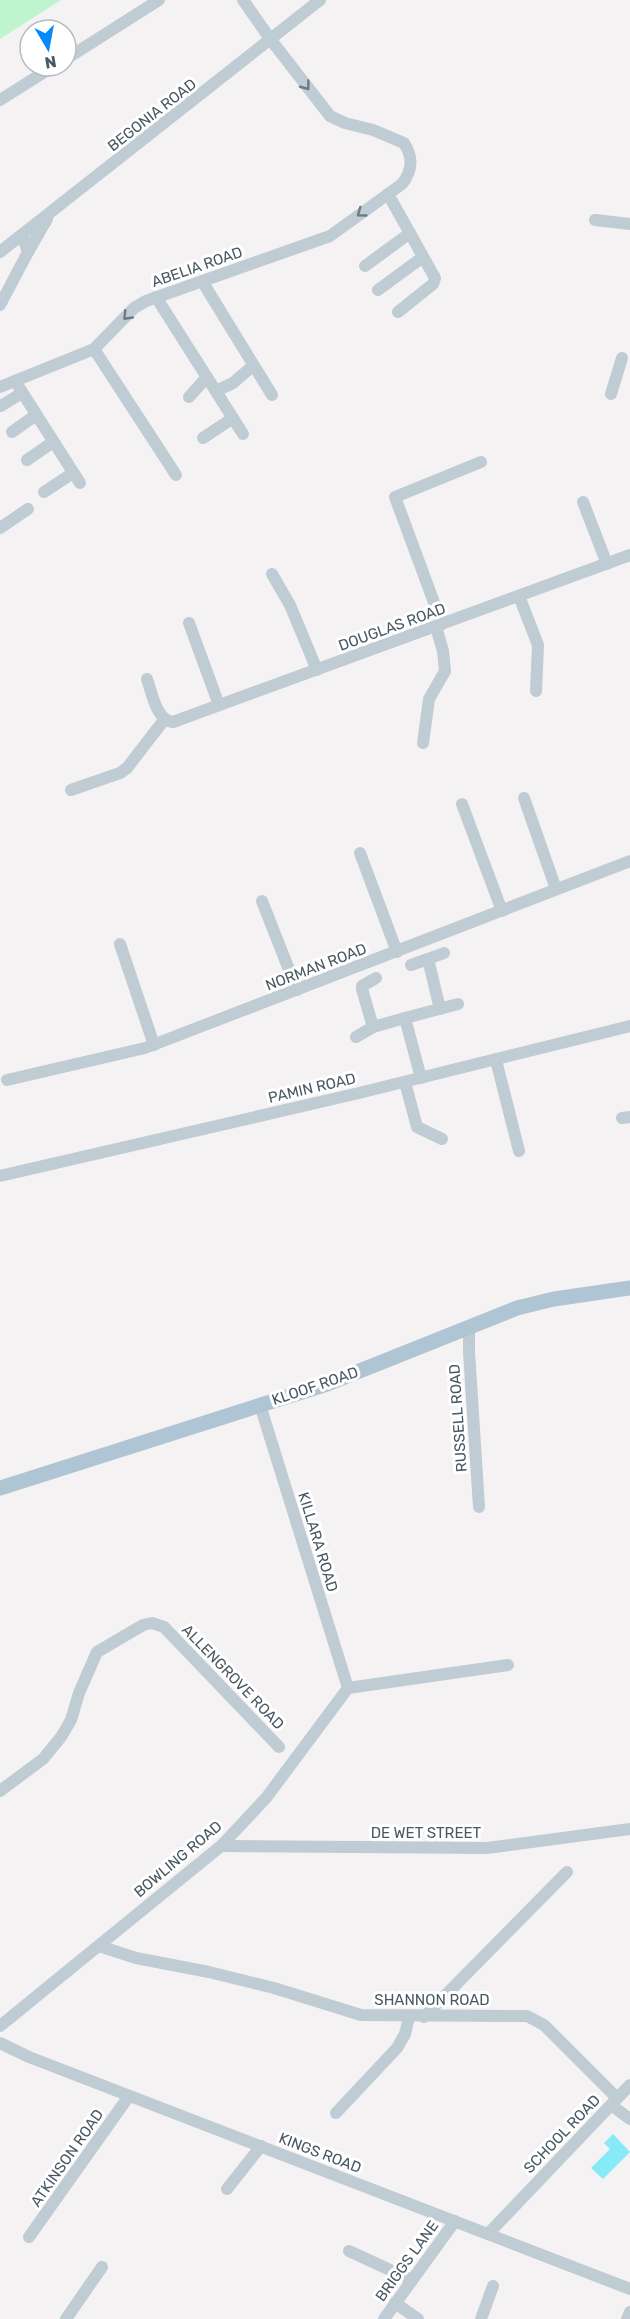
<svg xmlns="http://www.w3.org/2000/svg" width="630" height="2319" viewBox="0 0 630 2319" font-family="Rubik,sans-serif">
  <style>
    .green { fill: #bef5ce }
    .water { fill: #86eaf7 }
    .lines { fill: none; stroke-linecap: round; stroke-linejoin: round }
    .minor { stroke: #bfccd3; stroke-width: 12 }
    .major { stroke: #b0c5d4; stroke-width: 15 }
    .oneway { stroke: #6c7c85 }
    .labels { text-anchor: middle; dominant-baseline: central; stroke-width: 6; stroke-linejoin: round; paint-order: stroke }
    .street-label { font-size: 15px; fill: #485963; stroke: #fff }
  </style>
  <rect width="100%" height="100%" fill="#f5f2f3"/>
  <polygon class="green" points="0,0 61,0 0,39"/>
  <polygon class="water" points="613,2134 630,2152 603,2179 591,2168 610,2149 604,2143"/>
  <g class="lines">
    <g class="minor">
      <polyline points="66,59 159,0"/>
      <polyline points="0,100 54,66"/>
      <polyline points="388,194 435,278 433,284 398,312"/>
      <polyline points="595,220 630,224"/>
      <polyline points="0,252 320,0"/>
      <polyline points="28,252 47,219"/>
      <polyline points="365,266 410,233"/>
      <polyline points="202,281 272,395"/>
      <polyline points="378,290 423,257"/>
      <polyline points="156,297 243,434"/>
      <polyline points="0,305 28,252 22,235"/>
      <polyline points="94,349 176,475"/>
      <polyline points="15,381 80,483"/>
      <path d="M0 387 94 349 134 308 146 301 330 236 402 184C413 170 413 157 404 143L373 130 345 123 330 116 271 40 243 0"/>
      <polyline points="216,391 233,383 248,370"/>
      <polyline points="611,394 622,358"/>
      <polyline points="189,397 207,377"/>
      <polyline points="1,406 22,393"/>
      <polyline points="12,432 36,415"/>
      <polyline points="203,438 233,418"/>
      <polyline points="27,460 53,442"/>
      <polyline points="44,492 73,473"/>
      <polyline points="583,502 607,564"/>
      <polyline points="0,528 28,509"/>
      <polyline points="272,574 290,605 317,670"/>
      <polyline points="519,596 538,645 536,691"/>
      <polyline points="189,623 219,705"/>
      <polyline points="442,624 395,497 481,462"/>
      <path d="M147 679C152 693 156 720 173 722L630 555"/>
      <polyline points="423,743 429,699 445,671 443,651 436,627"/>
      <polyline points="71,790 120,773 127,768 164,720"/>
      <polyline points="524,798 556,889"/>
      <polyline points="462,804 502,911"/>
      <polyline points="360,853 397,952"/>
      <polyline points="262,901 297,990"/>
      <polyline points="120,944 154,1045"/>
      <polyline points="428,959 444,953"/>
      <polyline points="411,965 428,959 440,1009"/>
      <polyline points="405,1018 458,1004"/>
      <polyline points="373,1027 362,989 362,986 376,978"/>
      <polyline points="356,1037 373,1027 405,1018 421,1078"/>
      <polyline points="496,1060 519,1151"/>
      <polyline points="7,1080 145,1048 630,861"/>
      <polyline points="405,1082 417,1127 442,1139"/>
      <polyline points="622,1118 630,1117"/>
      <polyline points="0,1176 359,1093 630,1026"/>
      <polyline points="469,1327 469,1352 479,1507"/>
      <polyline points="260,1405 348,1688"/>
      <polyline points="348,1688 508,1665"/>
      <polyline points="0,1791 43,1759 61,1737 71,1720 79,1693 97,1652 143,1625 152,1623 164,1627 279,1747"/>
      <polyline points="221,1846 487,1848 630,1829"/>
      <polyline points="99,1946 136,1958 209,1972 274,1988 361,2015 527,2016 544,2025 617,2098"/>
      <polyline points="424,2017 567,1872"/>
      <polyline points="0,2026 221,1846 266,1798 348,1688"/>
      <polyline points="0,2043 29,2057 630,2289"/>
      <polyline points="611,2105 630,2119"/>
      <polyline points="336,2113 397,2048 405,2034 409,2017"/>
      <polyline points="227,2189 261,2146"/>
      <polyline points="488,2234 630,2085"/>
      <polyline points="29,2237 129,2096"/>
      <polyline points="349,2251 412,2280"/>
      <polyline points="395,2303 418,2319"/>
      <polyline points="66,2319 102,2267"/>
      <polyline points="384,2319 455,2221"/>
      <polyline points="481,2319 493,2286"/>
      <polyline points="627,2319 630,2312"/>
    </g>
    <polyline class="major" points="0,1488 327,1384 517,1308 554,1299 630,1288"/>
  </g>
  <defs><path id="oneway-chevron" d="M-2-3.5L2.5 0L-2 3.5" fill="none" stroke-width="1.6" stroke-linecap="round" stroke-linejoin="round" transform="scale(1.5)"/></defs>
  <g class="oneway">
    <use href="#oneway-chevron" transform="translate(306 86) rotate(53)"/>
    <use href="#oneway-chevron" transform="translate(361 213) rotate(144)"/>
    <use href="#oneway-chevron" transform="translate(127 316) rotate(134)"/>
  </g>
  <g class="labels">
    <g class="street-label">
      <text transform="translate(152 115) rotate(-38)">BEGONIA ROAD</text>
      <text transform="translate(197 267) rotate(-19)">ABELIA ROAD</text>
      <text transform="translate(392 627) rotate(-20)">DOUGLAS ROAD</text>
      <text transform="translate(316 967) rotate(-21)">NORMAN ROAD</text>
      <text transform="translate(312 1088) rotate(-13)">PAMIN ROAD</text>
      <text transform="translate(315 1386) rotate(-19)">KLOOF ROAD</text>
      <text transform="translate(458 1418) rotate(-94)">RUSSELL ROAD</text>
      <text transform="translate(318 1542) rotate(73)">KILLARA ROAD</text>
      <text transform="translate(233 1677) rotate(46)">ALLENGROVE ROAD</text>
      <text x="426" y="1833">DE WET STREET</text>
      <text transform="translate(178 1859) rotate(-40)">BOWLING ROAD</text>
      <text x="432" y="2000">SHANNON ROAD</text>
      <text transform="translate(562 2134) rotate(-46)">SCHOOL ROAD</text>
      <text transform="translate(320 2153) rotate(21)">KINGS ROAD</text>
      <text transform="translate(67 2158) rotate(-55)">ATKINSON ROAD</text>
      <text transform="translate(407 2261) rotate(-54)">BRIGGS LANE</text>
    </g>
  </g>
  <g transform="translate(48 48) rotate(170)"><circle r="28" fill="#ffffff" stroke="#b6bdc1" stroke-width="1.5"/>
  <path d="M0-4.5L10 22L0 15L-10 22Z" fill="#0689fb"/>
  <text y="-9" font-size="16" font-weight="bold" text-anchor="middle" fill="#485963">N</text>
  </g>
</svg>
